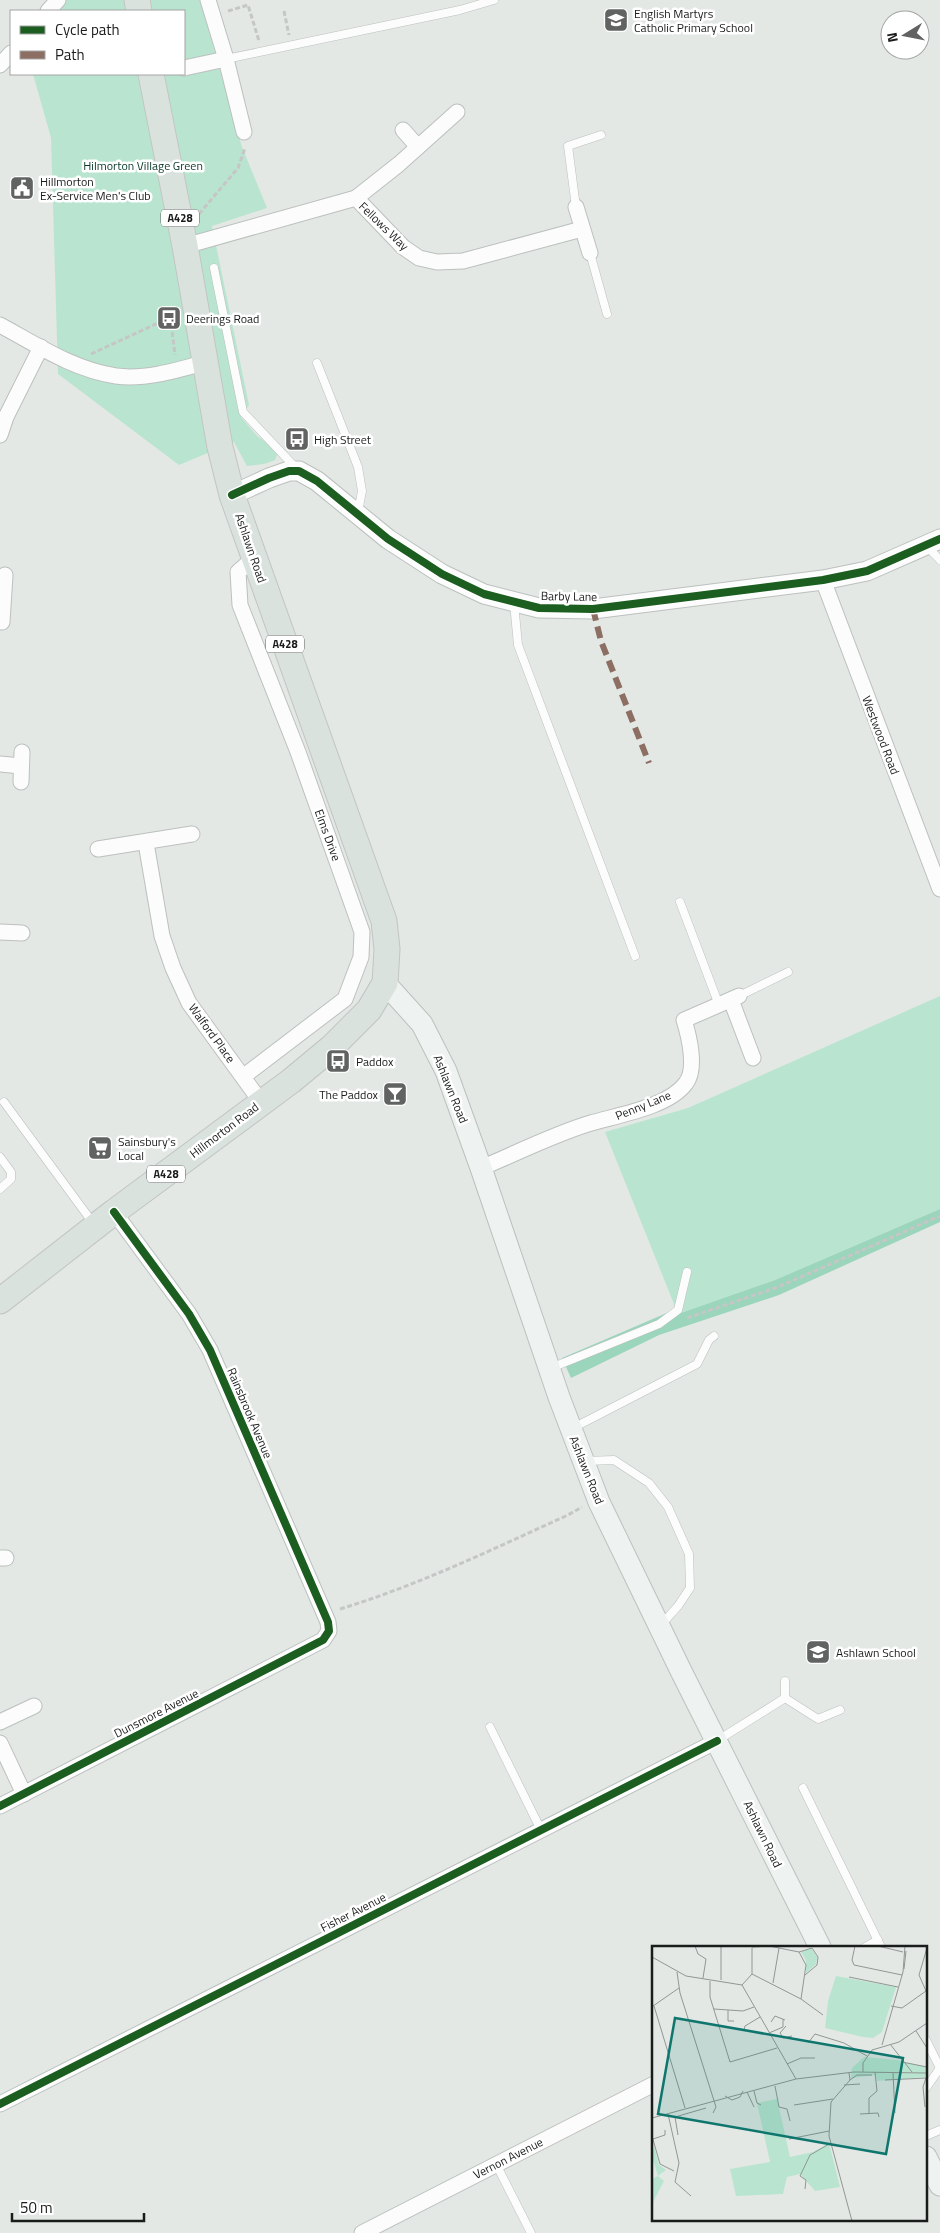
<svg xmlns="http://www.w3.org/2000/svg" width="940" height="2233" viewBox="0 0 940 2233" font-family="'Titillium Web',sans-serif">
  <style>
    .green { fill: #b9e5d0 }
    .forest { fill: #9ad5bc }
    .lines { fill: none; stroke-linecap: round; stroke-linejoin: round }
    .service-casing { stroke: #bcc0be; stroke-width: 9 }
    .minor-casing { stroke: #bcc0be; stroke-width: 17 }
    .tertiary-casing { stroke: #bcc0be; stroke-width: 21 }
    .secondary-casing { stroke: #bcc0be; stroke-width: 23 }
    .trunk-casing { stroke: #c2c5c3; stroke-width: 27 }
    .path { stroke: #c5c6c5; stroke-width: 3; stroke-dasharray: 5 2.5; stroke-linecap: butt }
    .service { stroke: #fbfcfb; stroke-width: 8 }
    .minor { stroke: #fbfcfb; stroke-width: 15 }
    .tertiary { stroke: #fbfcfb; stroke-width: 19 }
    .secondary { stroke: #eef2f0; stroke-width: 21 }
    .trunk { stroke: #dae2de; stroke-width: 25 }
    .quiet { stroke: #8d6e63; stroke-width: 6; stroke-dasharray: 12 6; stroke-linecap: butt }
    .cycleway-casing { stroke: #fff; stroke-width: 11 }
    .cycleway { stroke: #1b5e20; stroke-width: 8 }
    .labels { text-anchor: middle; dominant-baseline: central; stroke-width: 5; stroke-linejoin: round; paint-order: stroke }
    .shield { fill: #fff; stroke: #5e605f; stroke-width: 1 }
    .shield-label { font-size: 11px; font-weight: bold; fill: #191c1a }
    .poi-label { font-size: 12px; fill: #191c1a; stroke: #fff; text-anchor: start }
    .park-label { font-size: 12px; fill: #083826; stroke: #fff }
    .street-label { font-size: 12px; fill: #191c1a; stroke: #fff }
    .inset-road { fill: none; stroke: #929694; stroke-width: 1 }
    .view { fill: #0f766e; fill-opacity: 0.15; stroke: #0f766e; stroke-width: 2.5 }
    .inset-edge { fill: none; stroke: #191c1a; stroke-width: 2.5 }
  </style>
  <rect width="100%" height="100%" fill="#e3e8e5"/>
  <g class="green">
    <polygon points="55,0 200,0 242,147 267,208 212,226 249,405 241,417 258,437 267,442 278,452 275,460 264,464 247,466 234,442 179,465 58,374 51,138 33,74 184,74 184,11 55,11"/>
    <polygon points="940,996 940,1209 775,1280 678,1314 605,1132 688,1108"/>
  </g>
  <polygon class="forest" points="940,1209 940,1222 779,1295 659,1335 571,1378 562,1358 676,1309 678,1314 775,1280"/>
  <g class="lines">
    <defs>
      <g id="service">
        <polyline points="226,59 460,10 494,0"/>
        <polyline points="576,207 568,146 601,135"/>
        <polyline points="590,253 607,314"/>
        <polyline points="214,268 243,412 296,468"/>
        <polyline points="317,363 358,467 362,491 358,512"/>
        <polyline points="926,545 940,560"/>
        <polyline points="514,603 518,645 635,956"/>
        <polyline points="680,902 719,1005"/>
        <polyline points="739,996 788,972"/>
        <polyline points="4,1102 93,1223"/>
        <polyline points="0,1157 11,1172 11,1179 0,1189"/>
        <polyline points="551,1368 659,1324 678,1310 687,1272"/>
        <polyline points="573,1428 697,1364 709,1340 714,1336"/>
        <polyline points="586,1461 614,1460 649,1483 668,1507 689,1554 690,1588 678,1606 661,1625"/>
        <polyline points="785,1681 785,1698"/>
        <polyline points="490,1727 541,1830"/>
        <polyline points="718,1740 785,1698 818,1719 840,1710"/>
        <polyline points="803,1788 881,1947"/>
        <polyline points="865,1947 878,1940"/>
        <polyline points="926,2040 940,2068"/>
        <polyline points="926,2088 940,2068"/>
        <polyline points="926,2136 940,2130"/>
        <polyline points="496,2164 531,2233"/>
      </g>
      <g id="minor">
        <polyline points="208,0 226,59 244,132"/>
        <polyline points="48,11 58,0"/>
        <polyline points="0,65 11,53"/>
        <polyline points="184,68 226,59"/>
        <polyline points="403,130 418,147"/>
        <polyline points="356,198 399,164 457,112"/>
        <polyline points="576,207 590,253"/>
        <polyline points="185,246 356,198 403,247 419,258 437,262 463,261 582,229"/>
        <path d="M0 325C37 345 74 370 116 376 145 380 178 370 207 362"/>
        <polyline points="0,435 6,417 41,347"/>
        <polyline points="823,580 940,889"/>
        <polyline points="2,622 5,575"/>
        <polyline points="0,764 21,766"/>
        <polyline points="21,782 22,752"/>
        <polyline points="146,843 162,936 173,968 189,1003 261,1102"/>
        <polyline points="98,849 192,834"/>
        <polyline points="0,932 22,933"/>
        <polyline points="731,1000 753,1058"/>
        <polyline points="244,1076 345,999 361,957 362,932 298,752 240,605 238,572 254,558"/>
        <path d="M481 1168C517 1153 554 1134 591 1123 618 1115 669 1107 686 1083 697 1069 689 1036 684 1020L739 996"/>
        <polyline points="0,1558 6,1558"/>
        <polyline points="0,1722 34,1706"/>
        <polyline points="0,1743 24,1794"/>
        <polyline points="0,1806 323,1640 329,1631 328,1622 210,1350 189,1314 114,1212"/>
        <polyline points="0,2104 717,1741"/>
        <polyline points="362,2233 654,2084"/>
      </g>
      <polyline id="tertiary" points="232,495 269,478 289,471 299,471 317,481 388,539 442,574 484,594 539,608 593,609 823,580 867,571 940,539"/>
      <g id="secondary">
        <polyline points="385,983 422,1024 446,1071 481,1168 559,1397 599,1502 681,1671 820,1947"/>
        <polyline points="926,2157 940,2185"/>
      </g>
      <g id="trunk">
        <polyline points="137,0 139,11"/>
        <polyline points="0,1301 114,1212 291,1081 332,1047 369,1010 385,983 387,949 384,921 232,495 220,447 185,246 151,74"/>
      </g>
    </defs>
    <use href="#service" class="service-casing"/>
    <use href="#minor" class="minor-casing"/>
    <use href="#tertiary" class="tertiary-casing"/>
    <use href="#secondary" class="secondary-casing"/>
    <use href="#trunk" class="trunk-casing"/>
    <g class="path">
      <polyline points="228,11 248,5 259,41"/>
      <polyline points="284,11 289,35"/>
      <polyline points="199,214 238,168 245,148"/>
      <polyline points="174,310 171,323 175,355"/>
      <polyline points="91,354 169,318 171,322"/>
      <polyline points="687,1318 778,1287 940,1216"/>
      <path d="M340 1609C419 1585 493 1549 568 1515L582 1507"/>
    </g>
    <use href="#service" class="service"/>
    <use href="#minor" class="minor"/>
    <use href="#tertiary" class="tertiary"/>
    <use href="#secondary" class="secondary"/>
    <use href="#trunk" class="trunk"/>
    <polyline class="quiet" points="593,609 601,641 649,763"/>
    <defs>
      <g id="cycleway">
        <polyline points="232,495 269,478 289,471 299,471 317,481 388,539 442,574 484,594 539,608 593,609 823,580 867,571 940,539"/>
        <polyline points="0,1806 323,1640 329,1631 328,1622 210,1350 189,1314 114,1212"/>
        <polyline points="0,2104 717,1741"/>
      </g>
    </defs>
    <use href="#cycleway" class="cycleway-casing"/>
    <use href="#cycleway" class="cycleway"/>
  </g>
  <defs>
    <symbol id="school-square" viewBox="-11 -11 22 22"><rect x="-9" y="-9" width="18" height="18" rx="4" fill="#606361" stroke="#fff"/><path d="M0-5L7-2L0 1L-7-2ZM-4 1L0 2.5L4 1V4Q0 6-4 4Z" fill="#fff"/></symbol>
    <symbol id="civic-square" viewBox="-11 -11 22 22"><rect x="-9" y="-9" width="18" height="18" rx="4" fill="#606361" stroke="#fff"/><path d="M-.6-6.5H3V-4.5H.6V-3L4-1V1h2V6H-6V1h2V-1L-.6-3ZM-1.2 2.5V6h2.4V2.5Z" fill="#fff"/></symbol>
    <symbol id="bus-square" viewBox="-11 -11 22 22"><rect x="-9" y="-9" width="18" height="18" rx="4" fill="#606361" stroke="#fff"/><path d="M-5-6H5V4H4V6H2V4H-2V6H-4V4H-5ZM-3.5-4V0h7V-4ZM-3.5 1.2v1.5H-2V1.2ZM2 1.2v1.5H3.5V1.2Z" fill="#fff"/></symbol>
    <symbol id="bar-square" viewBox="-11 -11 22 22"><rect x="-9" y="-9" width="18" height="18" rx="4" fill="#606361" stroke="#fff"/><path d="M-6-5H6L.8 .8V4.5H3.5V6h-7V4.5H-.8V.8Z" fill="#fff"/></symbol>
    <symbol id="supermarket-square" viewBox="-11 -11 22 22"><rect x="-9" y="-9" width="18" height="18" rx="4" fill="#606361" stroke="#fff"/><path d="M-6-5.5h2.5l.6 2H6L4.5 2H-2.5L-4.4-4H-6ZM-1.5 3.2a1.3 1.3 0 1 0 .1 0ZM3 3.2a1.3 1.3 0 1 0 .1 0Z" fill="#fff"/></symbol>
  </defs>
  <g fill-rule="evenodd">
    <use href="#school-square" x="602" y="6" width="28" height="28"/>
    <use href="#civic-square" x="8" y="174" width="28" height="28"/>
    <use href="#bus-square" x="155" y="304" width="28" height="28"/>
    <use href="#bus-square" x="283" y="425" width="28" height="28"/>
    <use href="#bus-square" x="324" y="1047" width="28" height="28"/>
    <use href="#bar-square" x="381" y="1080" width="28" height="28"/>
    <use href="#supermarket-square" x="86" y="1134" width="28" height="28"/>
    <use href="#school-square" x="804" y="1638" width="28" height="28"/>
  </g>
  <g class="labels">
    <g class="shield">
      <rect x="161" y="209.5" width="38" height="17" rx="4"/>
      <rect x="266" y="635.5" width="38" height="17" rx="4"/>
      <rect x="147" y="1165.5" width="38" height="17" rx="4"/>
    </g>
    <g class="shield-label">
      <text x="180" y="218">A428</text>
      <text x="285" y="644">A428</text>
      <text x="166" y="1174">A428</text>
    </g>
    <g class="poi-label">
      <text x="634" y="13">English Martyrs<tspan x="634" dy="14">Catholic Primary School</tspan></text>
      <text x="40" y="181">Hillmorton<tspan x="40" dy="14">Ex-Service Men's Club</tspan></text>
      <text x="186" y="318">Deerings Road</text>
      <text x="314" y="439">High Street</text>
      <text x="356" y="1061">Paddox</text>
      <text x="378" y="1094" text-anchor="end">The Paddox</text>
      <text x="118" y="1141">Sainsbury's<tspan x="118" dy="14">Local</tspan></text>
      <text x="836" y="1652">Ashlawn School</text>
    </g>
    <g class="park-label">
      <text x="143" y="165">Hilmorton Village Green</text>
    </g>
    <g class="street-label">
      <text transform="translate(384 226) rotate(44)">Fellows Way</text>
      <text transform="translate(251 548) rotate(71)">Ashlawn Road</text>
      <text transform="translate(569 596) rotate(1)">Barby Lane</text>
      <text transform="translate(881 735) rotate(69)">Westwood Road</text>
      <text transform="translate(328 835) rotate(70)">Elms Drive</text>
      <text transform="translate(212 1033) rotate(54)">Walford Place</text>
      <text transform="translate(451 1089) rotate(68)">Ashlawn Road</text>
      <text transform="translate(643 1105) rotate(-22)">Penny Lane</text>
      <text transform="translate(224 1130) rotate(-37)">Hillmorton Road</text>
      <text transform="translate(250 1413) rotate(67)">Rainsbrook Avenue</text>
      <text transform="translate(587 1470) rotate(68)">Ashlawn Road</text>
      <text transform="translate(156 1713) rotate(-27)">Dunsmore Avenue</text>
      <text transform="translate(763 1834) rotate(64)">Ashlawn Road</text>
      <text transform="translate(353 1912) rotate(-27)">Fisher Avenue</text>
      <text transform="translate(508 2158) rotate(-27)">Vernon Avenue</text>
    </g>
  </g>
  <g transform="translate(652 1946)">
    <rect width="275" height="275" fill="#e3e8e5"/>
    <path d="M159 2 165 11 164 18 154 27V14L149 6ZM184 30 244 41 230 86 221 92 211 91 173 82 176 55ZM212 111 245 114 275 121V131L225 135 224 129 199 132 200 122ZM125 153 138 211 161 206 177 197 188 241 163 245 148 228 135 231 131 248 84 250 78 223 118 216 105 157ZM2 200 7 219 14 224 6 230 12 235 0 258V233L6 230 0 211Z" fill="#b9e5d0"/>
    <path class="inset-road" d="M43 0 46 8 54 13 51 32M69 0V34M203 0 200 14 202 19 250 29M226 0 251 6M100 1 117 0 147 6M147 6 154 19 149 53M147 6 160 2 166 11 165 19 153 29M0 11 34 30 90 39 144 133 202 126 275 127M252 23 254 5M25 26 28 47 64 161 61 167M100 28 149 53 171 69M197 31 246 41M58 35V51L78 116 125 102M121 37 127 2M90 39 100 28V2M274 45 267 29 275 2M1 60 27 42M2 60 33 162M239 60 250 62 274 45M62 63 91 65 102 61M76 64V75H82M119 76 123 70 133 74M134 80 128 87 131 92 140 90M92 84 93 80 108 71M264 85 275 102M117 87 131 81V73M156 97 163 88 192 97 215 110M238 98 260 126M230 99 251 26 253 0M250 116 275 121M135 118 149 112H163M211 126V117L220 104 247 96 275 77M197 127 198 134 179 156 177 190 200 275M241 127 243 167M198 134 205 129H220M233 134 275 132M192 139 208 138M123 140 127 161 135 163 138 175M102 145 105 157 109 159M95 146 102 161M73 150 80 154 88 151 91 145M142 159 181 153M273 161 271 141 274 132M217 167V152L225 145 223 126M16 168 27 217 23 236 39 250M208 168 226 167 227 171M23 171 54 162M23 171 26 189M0 172 144 133M0 190 8 218 22 225M1 193 13 189V184M137 193 177 185M153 243 154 234 148 230 158 209 179 197"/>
    <path class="view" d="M23 72 251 112 234 208 6 168Z"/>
    <rect width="275" height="275" class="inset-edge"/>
  </g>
  <rect x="10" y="10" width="175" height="65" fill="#ffffff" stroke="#a3a4a3"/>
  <rect x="20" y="26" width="25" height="8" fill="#1b5e20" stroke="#a3a4a3"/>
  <text x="55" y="35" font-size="15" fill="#191c1a">Cycle path</text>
  <rect x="20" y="51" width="25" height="8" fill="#8d6e63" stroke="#a3a4a3"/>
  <text x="55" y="60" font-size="15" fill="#191c1a">Path</text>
  <g transform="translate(905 35) rotate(260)"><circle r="24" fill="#ffffff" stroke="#a3a4a3"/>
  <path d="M0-4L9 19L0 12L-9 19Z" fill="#606361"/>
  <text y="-8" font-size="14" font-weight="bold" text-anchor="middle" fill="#191c1a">N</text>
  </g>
  <path d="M12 2213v8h132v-8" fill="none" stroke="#191c1a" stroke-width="2.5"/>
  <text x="20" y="2213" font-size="15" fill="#191c1a" stroke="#ffffff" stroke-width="4" paint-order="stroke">50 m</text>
</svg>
